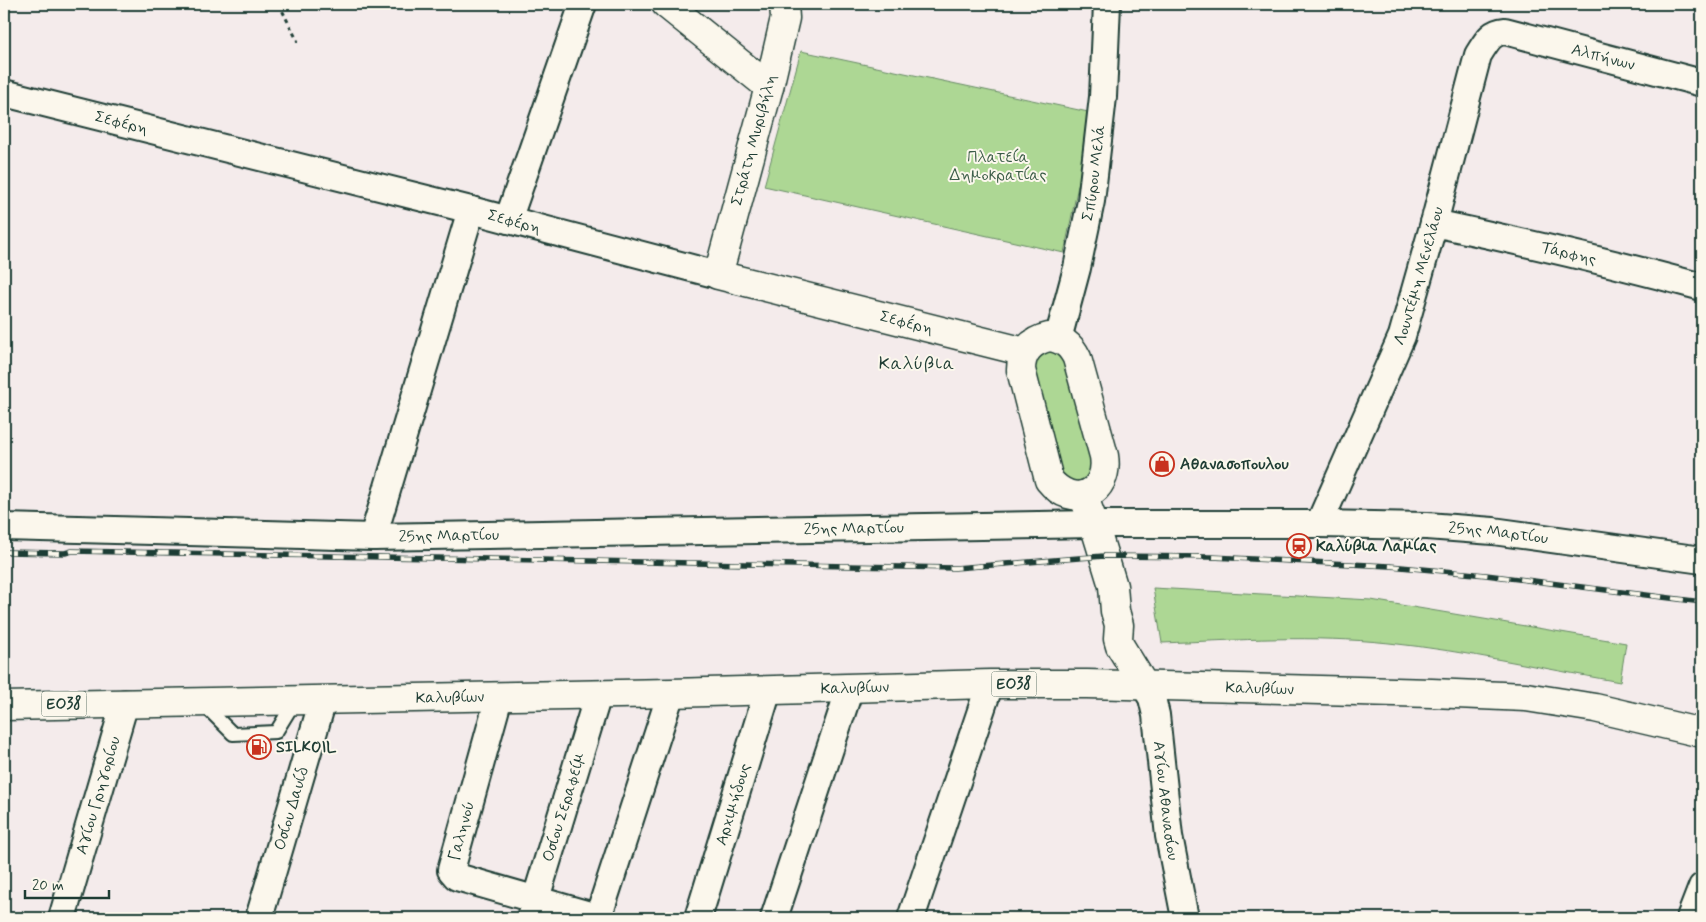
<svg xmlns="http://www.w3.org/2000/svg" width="1706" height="922" viewBox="0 0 1706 922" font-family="Mynerve,sans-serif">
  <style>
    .green { fill: #add794; stroke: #668a64 }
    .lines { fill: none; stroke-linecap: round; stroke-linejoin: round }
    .service-casing { stroke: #1f3d34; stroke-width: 16 }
    .minor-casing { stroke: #1f3d34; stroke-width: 30 }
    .tertiary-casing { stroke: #1f3d34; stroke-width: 31 }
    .primary-casing { stroke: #1f3d34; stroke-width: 31 }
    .path { stroke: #1f3d34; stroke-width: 3; stroke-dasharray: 4 4; stroke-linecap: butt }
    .service { stroke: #fbf7ec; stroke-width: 12 }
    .minor { stroke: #fbf7ec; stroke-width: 26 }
    .tertiary { stroke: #fbf7ec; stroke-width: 28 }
    .primary { stroke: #fbf7ec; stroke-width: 28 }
    .rail-casing { stroke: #1f3d34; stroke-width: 5.5 }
    .rail { stroke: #fbf7ec; stroke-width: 4; stroke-dasharray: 11; stroke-linecap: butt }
    .labels { text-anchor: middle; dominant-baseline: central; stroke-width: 4; stroke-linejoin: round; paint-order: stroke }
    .shield { fill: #fbf7ec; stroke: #61756b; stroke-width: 1 }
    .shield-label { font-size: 15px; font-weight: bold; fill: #1f3d34 }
    .street-label { font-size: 16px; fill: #1f3d34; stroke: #fbf7ec }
    .park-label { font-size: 16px; fill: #3b5c47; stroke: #fbf7ec }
    .poi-label { font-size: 16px; font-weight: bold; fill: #1f3d34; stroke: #fbf7ec; text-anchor: start }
    .neighbourhood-label { font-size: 18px; letter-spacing: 1px; fill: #1f3d34; stroke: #fbf7ec }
  </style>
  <rect width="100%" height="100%" fill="#f4ebeb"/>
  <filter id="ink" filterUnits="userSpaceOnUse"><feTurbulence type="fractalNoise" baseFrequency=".02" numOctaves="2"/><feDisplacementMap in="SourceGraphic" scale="10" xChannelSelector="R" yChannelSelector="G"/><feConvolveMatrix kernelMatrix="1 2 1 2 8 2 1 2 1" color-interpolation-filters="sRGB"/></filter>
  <g filter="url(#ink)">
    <g class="green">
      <polygon points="801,51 1093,113 1064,253 764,186"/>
      <polygon points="1064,349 1099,463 1091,483 1060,484 1029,362 1034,353"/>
      <path d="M1153 588 1371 600 1626 643 1620 682C1544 669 1467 651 1389 643 1314 635 1238 640 1162 643Z"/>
    </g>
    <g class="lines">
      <defs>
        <polyline id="service" points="203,704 233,734 276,732 295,701"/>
        <g id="minor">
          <path id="s1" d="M4 93 471 210 718 275"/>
          <polyline points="508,220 583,4"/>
          <path id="s2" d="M1434 223C1524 242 1614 263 1702 287"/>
          <path id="s3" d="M1058 339 1077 268 1091 201 1103 97 1107 4"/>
          <path id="s4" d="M1319 524 1402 336 1434 223 1478 55C1486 43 1490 32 1505 31L1702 83"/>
          <path id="s5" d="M4 527 373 537 1094 524H1319L1427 526 1493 531 1702 560"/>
          <polyline points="373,537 471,210"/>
          <path id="s6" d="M1144 685 1152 698 1156 715 1169 836 1185 918"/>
          <polyline points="499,697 451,870 457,877 600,918"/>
          <path id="s7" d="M62 918 125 703"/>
          <path id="s8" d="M259 918 323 700"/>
          <path id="s9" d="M530 918 598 695"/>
          <polyline points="598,918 671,693"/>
          <path id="s10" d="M698 918 768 690"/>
          <polyline points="774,918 850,688"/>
          <polyline points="911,918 990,684"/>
          <polyline points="1690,918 1702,887"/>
        </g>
        <g id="tertiary">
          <polyline points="666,4 769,87"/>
          <path id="s11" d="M784 4 785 18 769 87 718 275 1025 352"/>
          <path d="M1049 337C1063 339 1071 345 1077 358L1104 456C1110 494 1073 510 1049 480L1021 370C1021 352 1031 341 1049 337Z"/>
          <polyline points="1083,495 1094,524 1113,586 1115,611 1119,625 1118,639 1120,646 1144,685"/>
        </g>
        <g id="primary">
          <path id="s12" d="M4 706 671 693 990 684H1087L1432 693 1526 697 1595 708 1702 733"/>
        </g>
      </defs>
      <use href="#service" class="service-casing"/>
      <use href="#minor" class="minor-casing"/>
      <use href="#tertiary" class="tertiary-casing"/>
      <use href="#primary" class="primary-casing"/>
      <polyline class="path" points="279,4 298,42"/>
      <use href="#service" class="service"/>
      <use href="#minor" class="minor"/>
      <use href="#tertiary" class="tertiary"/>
      <use href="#primary" class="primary"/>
      <defs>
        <polyline id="rail" points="4,552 65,553 72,551 955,568 1104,556 1212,557 1390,566 1486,575 1702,602"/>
      </defs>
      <use href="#rail" class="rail-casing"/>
      <use href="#rail" class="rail"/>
    </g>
  </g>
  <defs>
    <symbol id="shop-ring" viewBox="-11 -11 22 22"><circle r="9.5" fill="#fbf7ec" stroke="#c8321e" stroke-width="1.5"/><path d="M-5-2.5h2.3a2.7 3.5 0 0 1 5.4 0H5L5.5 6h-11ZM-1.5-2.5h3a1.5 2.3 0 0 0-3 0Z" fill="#c8321e"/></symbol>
    <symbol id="station-ring" viewBox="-11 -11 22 22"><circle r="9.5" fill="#fbf7ec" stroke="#c8321e" stroke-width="1.5"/><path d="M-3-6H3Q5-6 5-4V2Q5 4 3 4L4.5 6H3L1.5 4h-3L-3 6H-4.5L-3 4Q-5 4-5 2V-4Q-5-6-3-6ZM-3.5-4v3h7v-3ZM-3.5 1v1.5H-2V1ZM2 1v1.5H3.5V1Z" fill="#c8321e"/></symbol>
    <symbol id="fuel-ring" viewBox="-11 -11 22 22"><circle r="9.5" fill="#fbf7ec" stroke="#c8321e" stroke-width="1.5"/><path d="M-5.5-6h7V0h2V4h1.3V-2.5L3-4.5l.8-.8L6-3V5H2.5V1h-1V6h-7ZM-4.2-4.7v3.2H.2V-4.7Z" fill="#c8321e"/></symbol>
  </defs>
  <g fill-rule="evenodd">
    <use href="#shop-ring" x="1148" y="450" width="28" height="28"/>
    <use href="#station-ring" x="1285" y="532" width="28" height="28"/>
    <use href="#fuel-ring" x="245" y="733" width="28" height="28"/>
  </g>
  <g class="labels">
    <g class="shield">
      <rect x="991.5" y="671.5" width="45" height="25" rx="4"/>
      <rect x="41.5" y="691.5" width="45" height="25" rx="4"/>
    </g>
    <g class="shield-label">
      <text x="1014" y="684">ΕΟ38</text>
      <text x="64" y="704">ΕΟ38</text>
    </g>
    <g class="street-label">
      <text stroke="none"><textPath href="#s4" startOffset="636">Αλπήνων</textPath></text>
      <text stroke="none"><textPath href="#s1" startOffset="121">Σεφέρη</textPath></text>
      <text transform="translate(754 140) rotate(-75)">Στράτη Μυριβήλη</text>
      <text stroke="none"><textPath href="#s3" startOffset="170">Σπύρου Μελά</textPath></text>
      <text stroke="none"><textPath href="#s1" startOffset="526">Σεφέρη</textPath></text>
      <text stroke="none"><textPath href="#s2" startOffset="138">Τάρφης</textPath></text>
      <text stroke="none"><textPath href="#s4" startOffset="268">Λουντέμη Μενελάου</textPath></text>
      <text stroke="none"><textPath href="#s11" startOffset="474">Σεφέρη</textPath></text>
      <text stroke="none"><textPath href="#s5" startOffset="850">25ης Μαρτίου</textPath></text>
      <text stroke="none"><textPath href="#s5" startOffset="1495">25ης Μαρτίου</textPath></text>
      <text stroke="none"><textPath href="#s5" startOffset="445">25ης Μαρτίου</textPath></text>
      <text stroke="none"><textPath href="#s12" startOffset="851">Καλυβίων</textPath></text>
      <text stroke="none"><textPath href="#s12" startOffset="1256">Καλυβίων</textPath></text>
      <text stroke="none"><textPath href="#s12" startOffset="446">Καλυβίων</textPath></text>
      <text stroke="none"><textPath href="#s7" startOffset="128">Αγίου Γρηγορίου</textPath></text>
      <text stroke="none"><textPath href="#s6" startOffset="119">Αγίου Αθανασίου</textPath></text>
      <text stroke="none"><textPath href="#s10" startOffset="119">Αρχιμήδους</textPath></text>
      <text stroke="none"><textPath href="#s9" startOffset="116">Οσίου Σεραφείμ</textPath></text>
      <text stroke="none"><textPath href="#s8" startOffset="114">Οσίου Δαυίδ</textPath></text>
      <text transform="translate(462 831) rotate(-75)">Γαληνού</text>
    </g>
    <g class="park-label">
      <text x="998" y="157">Πλατεία<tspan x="998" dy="18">Δημοκρατίας</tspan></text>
    </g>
    <g class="poi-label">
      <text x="1180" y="464">Αθανασοπουλου</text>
      <text x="1316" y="546">Καλύβια Λαμίας</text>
      <text x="276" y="747">SILKOIL</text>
    </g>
    <g class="neighbourhood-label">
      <text x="917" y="364">Καλύβια</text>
    </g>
  </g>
  <rect width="1706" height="922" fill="none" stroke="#fbf7ec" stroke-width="20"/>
  <rect x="10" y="10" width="1686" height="902" fill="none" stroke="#1f3d34" stroke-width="2" filter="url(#ink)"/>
  <path d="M25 890v8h84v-8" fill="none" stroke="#1f3d34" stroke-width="2.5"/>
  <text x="32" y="890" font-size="15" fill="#1f3d34" stroke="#fbf7ec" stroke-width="4" paint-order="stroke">20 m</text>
</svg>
